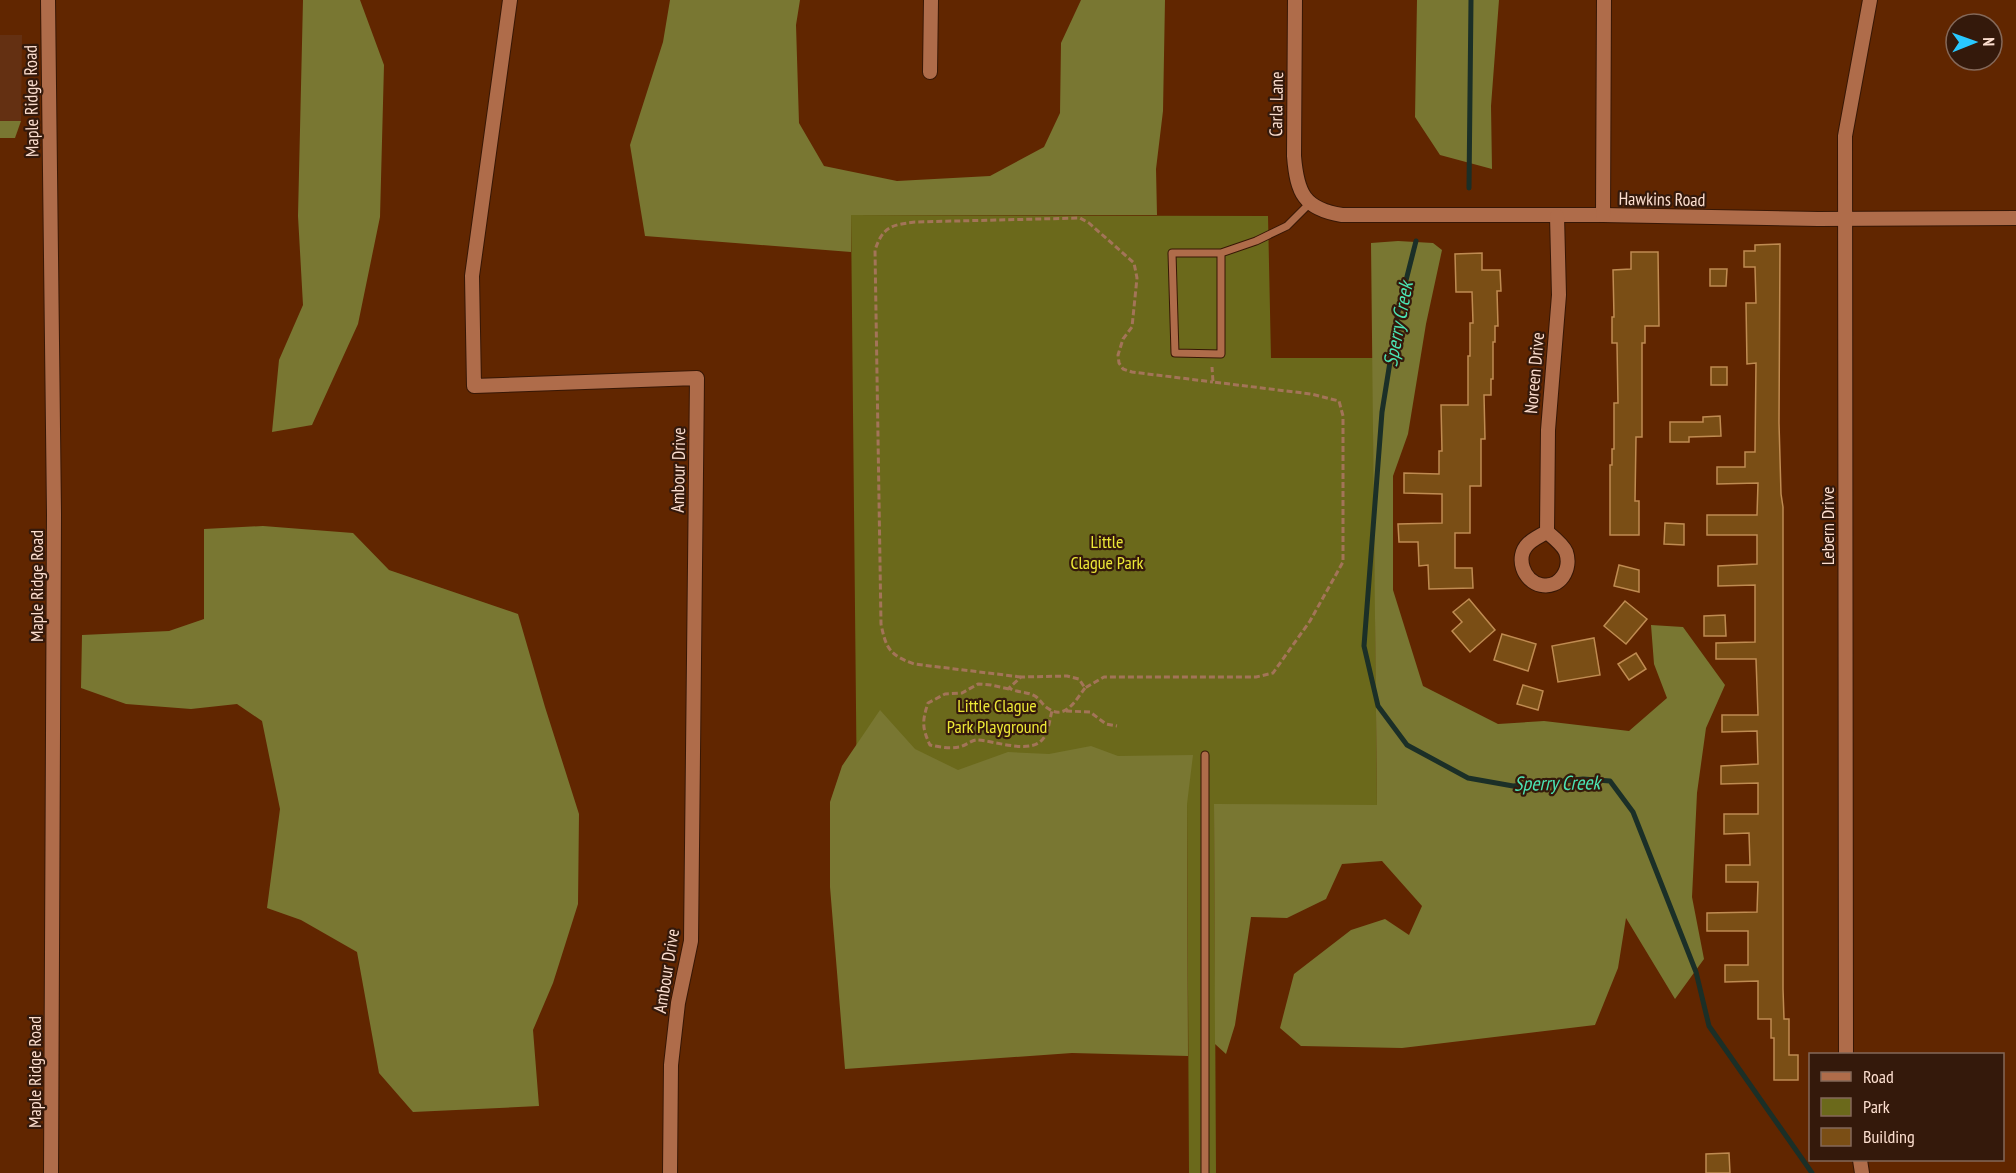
<svg xmlns="http://www.w3.org/2000/svg" width="2016" height="1173" viewBox="0 0 2016 1173" font-family="'PT Sans Narrow',sans-serif">
  <style>
    .built { fill: #643012 }
    .green { fill: #6b691b }
    .forest { fill: #797732 }
    .lines { fill: none; stroke-linecap: round; stroke-linejoin: round }
    .stream { stroke: #1b2f27; stroke-width: 5 }
    .building { fill: #7a4e15; stroke: #bf8b51; stroke-width: 1.5 }
    .service-casing { stroke: #371705; stroke-width: 9 }
    .minor-casing { stroke: #371705; stroke-width: 16 }
    .path { stroke: #a37458; stroke-width: 3; stroke-dasharray: 6 3; stroke-linecap: butt }
    .service { stroke: #af6c4a; stroke-width: 7 }
    .minor { stroke: #af6c4a; stroke-width: 14 }
    .labels { text-anchor: middle; dominant-baseline: central; stroke-width: 4.5; stroke-linejoin: round; paint-order: stroke }
    .street-label { font-size: 18px; fill: #fcdecf; stroke: #34190b }
    .park-label { font-size: 18px; fill: #ede837; stroke: #34190b }
    .water-label { font-size: 20px; font-style: italic; fill: #4be3b3; stroke: #34190b }
  </style>
  <rect width="100%" height="100%" fill="#612600"/>
  <polygon class="built" points="0,35 22,35 21,121 0,121"/>
  <polygon class="green" points="851,215 1268,216 1271,358 1373,358 1377,805 1214,805 1216,1173 1189,1173 1187,804 857,805"/>
  <g class="forest">
    <polygon points="303,0 360,0 384,65 380,217 358,324 312,425 272,432 279,360 303,305 298,216"/>
    <polygon points="670,0 800,0 796,25 799,123 824,166 897,181 990,176 1044,147 1060,113 1061,43 1081,0 1165,0 1163,111 1156,169 1157,215 851,215 851,252 645,236 630,145 663,42"/>
    <polygon points="1417,0 1499,0 1491,106 1492,169 1440,155 1415,117"/>
    <polygon points="0,121 21,121 15,138 0,138"/>
    <polygon points="1398,241 1433,243 1442,250 1426,324 1408,434 1393,476 1393,590 1423,686 1498,724 1544,721 1629,731 1667,698 1654,664 1651,625 1683,627 1725,685 1706,728 1697,793 1692,897 1704,959 1675,999 1626,918 1618,968 1595,1025 1402,1048 1301,1046 1280,1028 1294,974 1351,930 1385,919 1409,935 1422,906 1382,861 1342,864 1326,899 1287,918 1251,917 1235,1025 1226,1054 1215,1044 1214,804 1377,805 1371,243"/>
    <polygon points="263,526 353,533 389,570 518,614 545,707 579,814 578,904 553,983 533,1030 539,1106 413,1112 379,1073 357,952 301,920 267,908 280,809 262,721 237,704 191,709 126,704 81,688 82,635 169,631 204,619 204,529"/>
    <polygon points="880,710 915,749 958,770 1008,752 1049,754 1091,746 1118,756 1193,755 1187,804 1188,1056 1072,1053 845,1069 830,887 830,802 842,766"/>
  </g>
  <g class="lines">
    <g class="stream">
      <polyline points="1469,188 1471,0"/>
      <polyline points="1416,241 1398,312 1382,412 1364,646 1378,706 1407,745 1468,778 1513,786 1583,779 1610,781 1633,812 1696,972 1709,1026 1812,1173"/>
    </g>
  </g>
  <g class="building">
    <polygon points="1780,244 1779,423 1781,494 1783,507 1783,989 1784,1019 1789,1019 1789,1055 1798,1055 1798,1080 1774,1080 1774,1038 1771,1038 1771,1019 1758,1019 1758,981 1725,982 1725,965 1748,965 1748,931 1707,931 1707,913 1757,912 1758,882 1726,882 1726,865 1750,865 1749,833 1724,834 1724,814 1758,814 1758,783 1721,784 1721,766 1758,764 1757,731 1722,732 1722,715 1758,715 1756,659 1716,659 1716,643 1755,642 1755,585 1718,586 1718,566 1757,564 1757,535 1707,535 1707,515 1757,515 1758,483 1717,484 1717,467 1745,467 1745,452 1755,452 1756,363 1747,364 1746,303 1756,303 1755,267 1744,267 1744,251 1755,251 1755,245"/>
    <polygon points="1631,252 1658,252 1659,326 1645,326 1645,343 1642,343 1642,437 1636,437 1635,501 1639,501 1639,535 1610,535 1610,465 1612,465 1612,449 1614,449 1614,403 1618,403 1617,343 1612,343 1612,317 1614,317 1613,270 1631,269"/>
    <polygon points="1482,253 1482,270 1500,270 1501,291 1497,291 1498,326 1495,326 1495,342 1493,342 1493,379 1491,379 1491,395 1484,395 1485,439 1481,439 1481,486 1470,486 1470,533 1455,533 1455,568 1472,568 1473,588 1429,589 1428,565 1419,566 1418,542 1399,542 1398,524 1442,523 1442,494 1404,493 1404,473 1439,474 1439,451 1442,451 1441,405 1468,405 1468,356 1470,356 1470,323 1473,323 1472,292 1456,292 1455,254"/>
    <polygon points="1710,269 1727,269 1726,286 1710,286"/>
    <rect x="1711" y="367" width="16" height="18"/>
    <polygon points="1720,416 1721,436 1689,437 1689,442 1670,442 1670,422 1703,422 1703,417"/>
    <polygon points="1665,523 1684,524 1684,545 1664,544"/>
    <polygon points="1619,565 1639,570 1639,592 1614,586"/>
    <polygon points="1469,599 1495,630 1470,652 1452,631 1462,622 1453,612"/>
    <polygon points="1625,601 1647,619 1626,644 1604,626"/>
    <polygon points="1725,615 1726,636 1704,636 1704,616"/>
    <polygon points="1502,634 1536,644 1528,671 1494,660"/>
    <polygon points="1594,638 1600,675 1558,682 1552,646"/>
    <polygon points="1636,653 1646,669 1629,680 1618,664"/>
    <polygon points="1523,685 1543,691 1538,710 1517,704"/>
    <polygon points="1729,1153 1730,1173 1706,1173 1706,1154"/>
  </g>
  <g class="lines">
    <defs>
      <g id="service">
        <polyline points="1221,253 1172,253 1175,353 1221,354 1221,253 1256,241 1287,226 1309,204"/>
        <polyline points="1205,1173 1205,755"/>
      </g>
      <g id="minor">
        <polyline points="48,0 54,514 51,1173"/>
        <polyline points="510,0 472,276 474,386 697,378 691,941 678,1003 671,1065 670,1173"/>
        <path d="M1295 0 1294 156C1297 193 1304 209 1342 215H1603L1818 219 2016 218"/>
        <polyline points="930,72 931,0"/>
        <polyline points="1603,215 1604,0"/>
        <path d="M1547 532C1541 535 1533 539 1528 544 1515 557 1523 581 1541 585 1560 589 1572 569 1566 552 1563 545 1553 537 1547 532L1548 430 1559 295 1557 216"/>
        <polyline points="1846,1054 1845,136 1870,0"/>
        <polyline points="1860,1160 1862,1173"/>
      </g>
    </defs>
    <use href="#service" class="service-casing"/>
    <use href="#minor" class="minor-casing"/>
    <g class="path">
      <path d="M1021 677 914 664C890 655 886 649 881 624L875 250C883 226 892 225 915 222L1080 218 1089 223 1134 263 1137 278 1132 327 1123 339 1118 355 1119 363 1123 369 1132 372 1213 382"/>
      <path d="M1085 688C1076 700 1065 720 1049 709 1043 706 1041 700 1035 696 1026 691 1017 693 1009 688L1021 677 1067 676 1079 679 1085 688 1104 677H1256L1273 673 1310 621 1343 562V416L1339 401 1311 394 1213 382 1212 367"/>
      <path d="M1009 689 991 685 978 684 962 693 945 694 928 703C922 721 922 728 930 745 939 747 950 749 959 747 965 746 970 741 976 740 995 740 1036 758 1046 734 1049 727 1050 718 1052 711"/>
      <polyline points="1066,711 1090,712 1106,724 1117,726"/>
    </g>
    <use href="#service" class="service"/>
    <use href="#minor" class="minor"/>
  </g>
  <g class="labels">
    <g class="street-label">
      <text transform="translate(31 101) rotate(-91)">Maple Ridge Road</text>
      <text transform="translate(1276 104) rotate(-89)">Carla Lane</text>
      <text transform="translate(1662 199) rotate(1)">Hawkins Road</text>
      <text transform="translate(1534 373) rotate(-85)">Noreen Drive</text>
      <text transform="translate(678 470) rotate(-89)">Ambour Drive</text>
      <text transform="translate(1827 526) rotate(-90)">Lebern Drive</text>
      <text transform="translate(36 586) rotate(-90)">Maple Ridge Road</text>
      <text transform="translate(666 971) rotate(-81)">Ambour Drive</text>
      <text transform="translate(34 1072) rotate(-90)">Maple Ridge Road</text>
    </g>
    <g class="park-label">
      <text x="1107" y="541">Little<tspan x="1107" dy="21">Clague Park</tspan></text>
      <text x="997" y="705">Little Clague<tspan x="997" dy="21">Park Playground</tspan></text>
    </g>
    <g class="water-label">
      <text transform="translate(1398 324) rotate(-79)">Sperry Creek</text>
      <text transform="translate(1557 783) rotate(-1)">Sperry Creek</text>
    </g>
  </g>
  <rect x="1809" y="1053" width="195" height="108" fill="#34190b" stroke="#846859" stroke-width="1.5"/>
  <rect x="1821" y="1072" width="30" height="9" fill="#af6c4a" stroke="#846859" stroke-width="1.5"/>
  <text x="1863" y="1083" font-size="18" fill="#fcdecf">Road</text>
  <rect x="1821" y="1098" width="30" height="18" fill="#6b691b" stroke="#846859" stroke-width="1.5"/>
  <text x="1863" y="1113" font-size="18" fill="#fcdecf">Park</text>
  <rect x="1821" y="1128" width="30" height="18" fill="#7a4e15" stroke="#846859" stroke-width="1.5"/>
  <text x="1863" y="1143" font-size="18" fill="#fcdecf">Building</text>
  <g transform="translate(1974 42) rotate(89)"><circle r="28" fill="#34190b" stroke="#846859" stroke-width="1.5"/>
  <path d="M0-4.5L10 22L0 15L-10 22Z" fill="#29c8ff"/>
  <text y="-9" font-size="16" font-weight="bold" text-anchor="middle" fill="#fcdecf">N</text>
  </g>
</svg>
